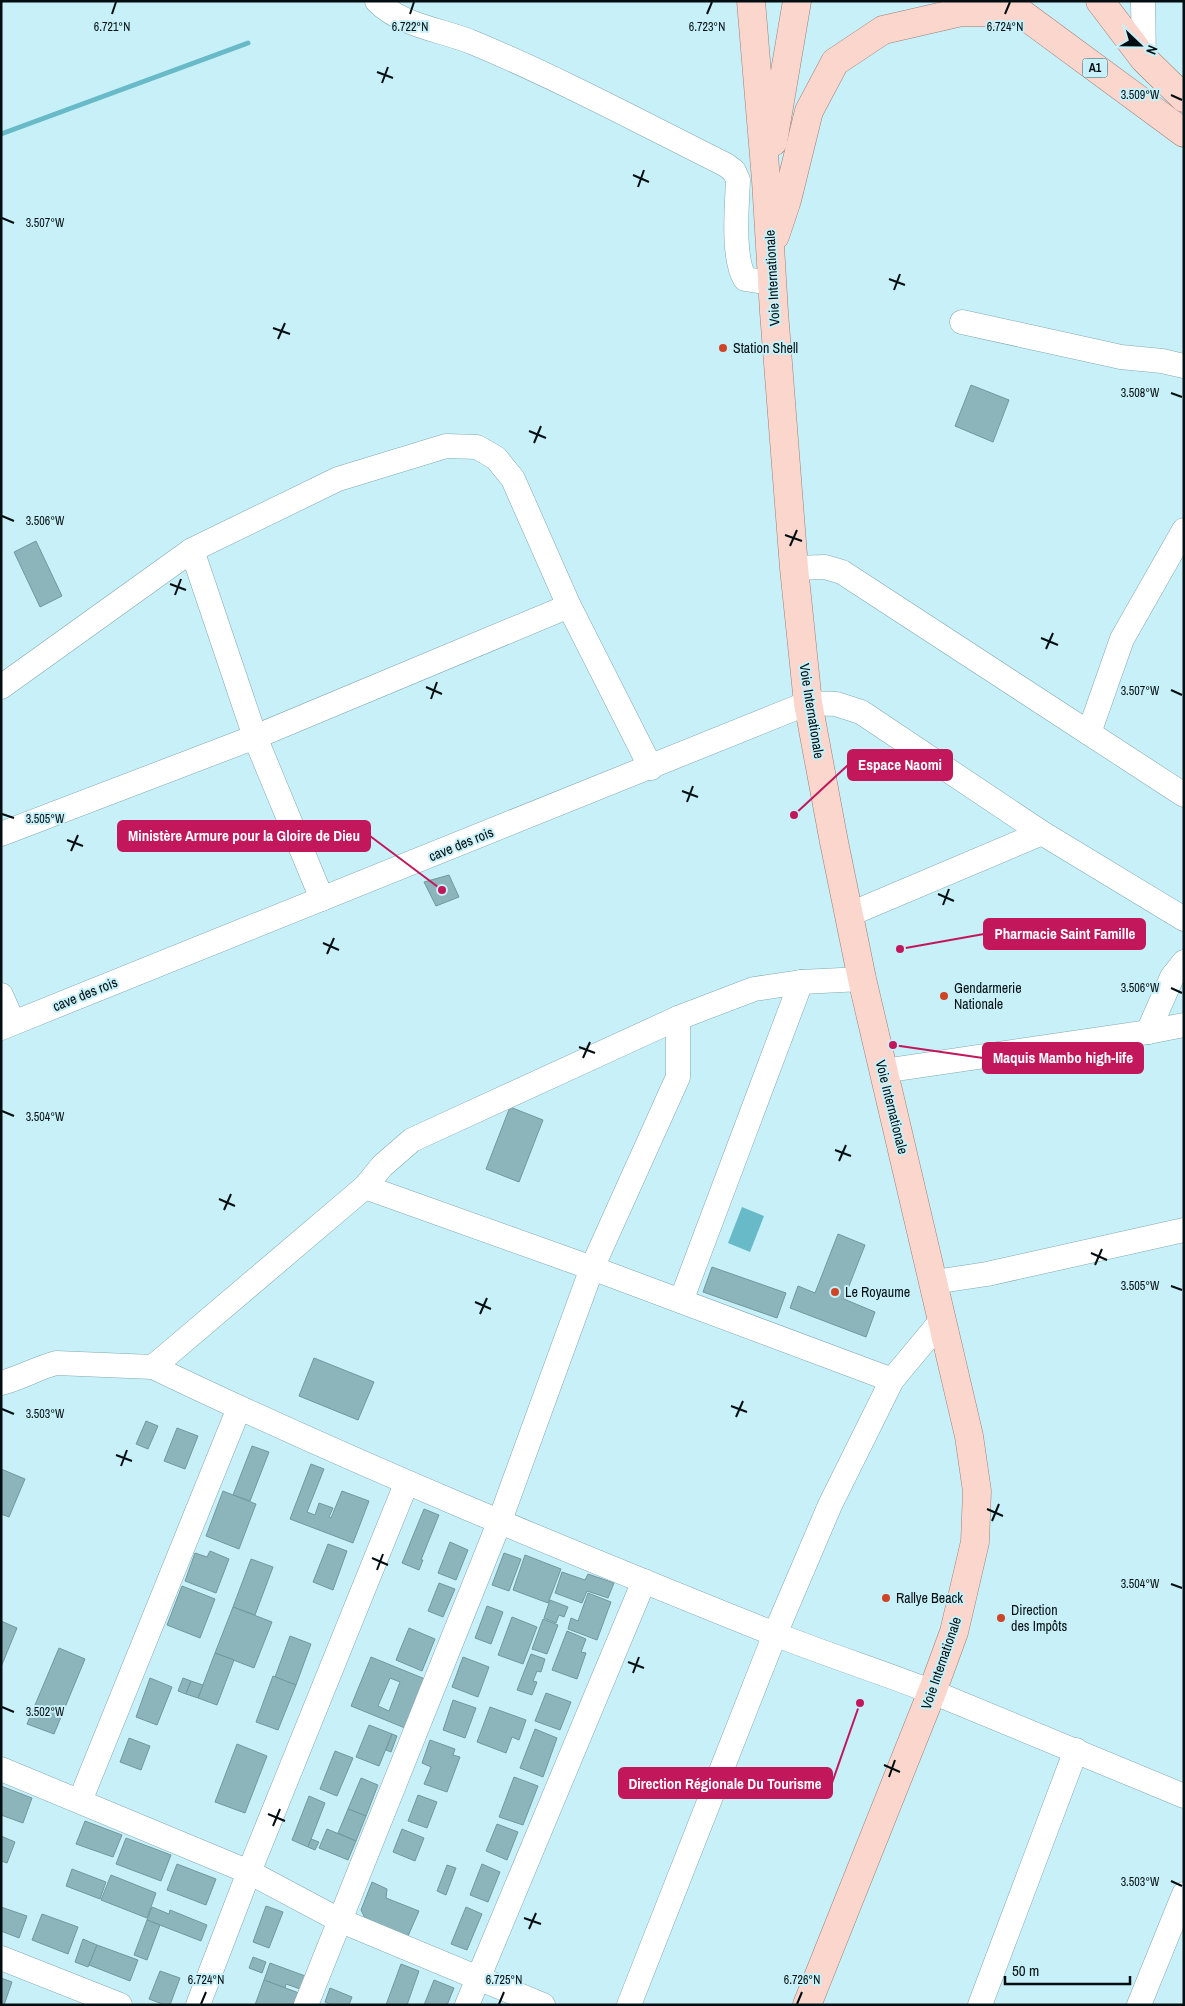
<svg xmlns="http://www.w3.org/2000/svg" width="1185" height="2006" viewBox="0 0 1185 2006" font-family="'Archivo Narrow',sans-serif">
  <style>
    .water { fill: #68bac8 }
    .lines { fill: none; stroke-linecap: round; stroke-linejoin: round }
    .stream { stroke: #68bac8; stroke-width: 5 }
    .building { fill: #8cb4bb; stroke: #71989f; fill-rule: evenodd }
    .minor-casing { stroke: #82aab1; stroke-width: 25 }
    .major-casing { stroke: #a17e76; stroke-width: 29 }
    .minor { stroke: #fff; stroke-width: 24 }
    .major { stroke: #fad6cd; stroke-width: 28 }
    .ticks { fill: none; stroke: #020e11; stroke-width: 2 }
    .poi-dot { fill: #cf4425; stroke: #c7f0f8; stroke-width: 2 }
    .labels { text-anchor: middle; dominant-baseline: central; stroke-width: 4; stroke-linejoin: round; paint-order: stroke }
    .shield { fill: #c7f0f8; stroke: #3d5256; stroke-width: 1 }
    .shield-label { font-size: 12px; font-weight: bold; fill: #020e11 }
    .street-label { font-size: 14px; fill: #020e11; stroke: #c7f0f8 }
    .poi-label { font-size: 14px; fill: #020e11; stroke: #c7f0f8; text-anchor: start }
    .ticks-label { font-size: 12px; text-anchor: middle; fill: #020e11; stroke: #c7f0f8; stroke-width: 4; stroke-linejoin: round; paint-order: stroke }
    .leader { fill: none; stroke: #c2185b; stroke-width: 2 }
    .callout-dot { fill: #c2185b; stroke: #c7f0f8; stroke-width: 2 }
    .callout { fill: #c2185b; stroke: #c2185b; stroke-width: 2 }
    .callout-label { font-size: 15px; text-anchor: middle; font-weight: bold; fill: #fff }
  </style>
  <rect width="100%" height="100%" fill="#c7f0f8"/>
  <polygon class="water" points="742,1207 764,1216 750,1252 728,1243"/>
  <g class="lines">
    <polyline class="stream" points="1,134 248,43"/>
  </g>
  <g class="building">
    <polygon points="971,385 1009,400 993,442 955,426"/>
    <polygon points="36,541 62,596 40,607 14,552"/>
    <polygon points="449,875 459,897 436,906 424,882"/>
    <polygon points="510,1107 543,1120 519,1182 486,1169"/>
    <polygon points="838,1234 865,1245 844,1299 875,1312 866,1337 790,1308 798,1286 815,1293"/>
    <polygon points="712,1267 786,1293 777,1318 703,1292"/>
    <polygon points="314,1358 374,1382 358,1420 299,1396"/>
    <polygon points="146,1421 158,1426 148,1449 136,1444"/>
    <polygon points="177,1428 198,1436 185,1469 164,1461"/>
    <polygon points="252,1446 269,1452 250,1501 233,1495"/>
    <polygon points="311,1464 324,1469 307,1512 315,1515 319,1503 333,1508 329,1517 331,1518 342,1491 369,1501 353,1543 290,1519"/>
    <polygon points="1,1469 25,1479 9,1517 1,1514"/>
    <polygon points="223,1491 256,1504 239,1549 206,1536"/>
    <polygon points="424,1509 439,1515 421,1560 423,1560 419,1570 402,1563"/>
    <polygon points="450,1542 468,1550 456,1580 438,1573"/>
    <polygon points="328,1544 347,1551 333,1590 313,1582"/>
    <polygon points="210,1551 229,1559 216,1593 185,1581 195,1553 207,1557"/>
    <polygon points="504,1553 521,1559 509,1591 492,1585"/>
    <polygon points="525,1555 561,1569 548,1603 513,1590"/>
    <polygon points="251,1559 273,1567 255,1615 233,1607"/>
    <polygon points="562,1572 585,1580 588,1574 614,1583 608,1598 587,1591 582,1603 555,1593"/>
    <polygon points="439,1583 455,1589 443,1617 428,1611"/>
    <polygon points="182,1586 215,1599 200,1638 167,1625"/>
    <polygon points="588,1593 611,1602 597,1640 568,1629 571,1618 578,1621"/>
    <polygon points="550,1600 568,1607 564,1617 559,1615 556,1623 544,1618"/>
    <polygon points="487,1606 503,1612 491,1644 475,1638"/>
    <polygon points="233,1607 272,1622 254,1668 215,1653"/>
    <polygon points="512,1617 537,1627 523,1664 498,1655"/>
    <polygon points="543,1619 558,1625 547,1654 532,1649"/>
    <polygon points="1,1621 17,1628 1,1667"/>
    <polygon points="409,1628 435,1639 422,1671 396,1660"/>
    <polygon points="567,1631 586,1639 581,1652 586,1653 577,1679 552,1670"/>
    <polygon points="290,1636 311,1644 296,1685 275,1677"/>
    <polygon points="59,1648 85,1659 54,1734 27,1724"/>
    <polygon points="215,1653 234,1660 217,1705 198,1698"/>
    <polygon points="531,1654 545,1659 541,1672 537,1671 533,1681 537,1682 532,1695 517,1690"/>
    <path d="M371 1657 425 1679 405 1728 351 1706ZM390 1678 400 1682 389 1711 378 1706Z"/>
    <polygon points="463,1657 489,1667 478,1697 452,1687"/>
    <polygon points="273,1676 296,1685 278,1730 256,1722"/>
    <polygon points="150,1678 172,1687 157,1725 136,1717"/>
    <polygon points="183,1678 191,1681 186,1694 178,1691"/>
    <polygon points="191,1681 203,1685 198,1698 186,1694"/>
    <polygon points="546,1693 571,1702 560,1730 535,1721"/>
    <polygon points="453,1700 476,1708 465,1738 443,1730"/>
    <polygon points="490,1707 526,1720 519,1740 512,1737 506,1753 477,1742"/>
    <polygon points="369,1725 392,1734 379,1766 356,1757"/>
    <polygon points="535,1729 557,1738 543,1777 520,1768"/>
    <polygon points="392,1734 397,1736 391,1752 386,1750"/>
    <polygon points="129,1738 150,1746 141,1770 120,1762"/>
    <polygon points="430,1740 455,1749 453,1755 460,1757 447,1792 424,1784 431,1767 422,1763"/>
    <polygon points="237,1744 267,1756 245,1813 215,1802"/>
    <polygon points="335,1751 353,1758 337,1796 320,1789"/>
    <polygon points="514,1777 538,1786 523,1825 499,1817"/>
    <polygon points="361,1778 378,1785 366,1816 348,1809"/>
    <polygon points="1,1786 32,1798 23,1823 1,1815"/>
    <polygon points="418,1795 437,1802 427,1828 408,1821"/>
    <polygon points="309,1796 325,1803 308,1847 292,1840"/>
    <polygon points="348,1809 366,1816 356,1841 338,1833"/>
    <polygon points="85,1821 122,1835 113,1857 76,1844"/>
    <polygon points="497,1824 518,1832 507,1860 486,1851"/>
    <polygon points="327,1829 356,1841 348,1860 319,1848"/>
    <polygon points="402,1829 424,1838 415,1861 393,1852"/>
    <polygon points="1,1836 15,1842 7,1863 1,1861"/>
    <polygon points="126,1838 171,1855 161,1881 116,1864"/>
    <polygon points="311,1839 319,1842 315,1850 308,1847"/>
    <polygon points="177,1864 216,1879 206,1905 167,1890"/>
    <polygon points="482,1864 500,1872 488,1902 470,1895"/>
    <polygon points="447,1865 456,1868 446,1895 437,1891"/>
    <polygon points="72,1869 106,1882 100,1899 66,1886"/>
    <polygon points="111,1875 156,1893 147,1918 101,1900"/>
    <polygon points="372,1882 387,1889 386,1898 419,1911 408,1936 366,1920 361,1910"/>
    <polygon points="266,1906 283,1912 269,1948 253,1942"/>
    <polygon points="1,1907 27,1916 19,1938 1,1931"/>
    <polygon points="152,1907 169,1914 170,1910 207,1925 201,1941 147,1920"/>
    <polygon points="466,1907 482,1914 467,1950 451,1944"/>
    <polygon points="42,1914 78,1927 68,1954 32,1940"/>
    <polygon points="147,1920 160,1925 147,1960 134,1955"/>
    <polygon points="83,1939 97,1945 88,1967 75,1962"/>
    <polygon points="97,1945 138,1960 130,1981 89,1965"/>
    <polygon points="253,1957 266,1962 262,1973 249,1968"/>
    <polygon points="270,1963 308,1977 303,1990 286,1984 285,1988 264,1980"/>
    <polygon points="401,1964 419,1971 407,2005 386,2005"/>
    <polygon points="160,1971 180,1978 170,2005 165,2005 149,1999"/>
    <polygon points="1,1978 12,1982 4,2005 1,2005"/>
    <polygon points="264,1980 299,1993 295,2005 255,2005"/>
    <polygon points="434,1980 454,1988 447,2005 424,2005"/>
    <polygon points="330,1988 352,1997 349,2005 332,2005 325,2002"/>
  </g>
  <g class="lines">
    <defs>
      <g id="minor">
        <path d="M377 1C401 26 443 30 474 43 560 79 642 123 726 165L734 171 738 180C737 206 732 257 745 279L772 283"/>
        <polyline points="1143,1 1144,59"/>
        <polyline points="962,322 1121,357 1162,361 1184,366"/>
        <polyline points="192,550 255,737 322,899"/>
        <polyline points="794,568 825,567 842,572 1184,795"/>
        <polyline points="1,687 192,550 338,479 446,446 477,447 496,458 513,479 569,606 651,768"/>
        <polyline points="1089,733 1122,639 1184,530"/>
        <polyline points="1,834 255,737 569,606"/>
        <polyline points="848,915 1042,833"/>
        <polyline points="1,995 13,1022"/>
        <polyline points="1,1028 808,703 836,704 861,712 1042,833 1184,919"/>
        <polyline points="1148,1032 1172,977 1184,962"/>
        <polyline points="883,1071 1148,1032 1184,1025"/>
        <polyline points="365,1187 592,1268 892,1380"/>
        <polyline points="934,1282 987,1274 1184,1230"/>
        <polyline points="681,1301 801,982"/>
        <path d="M153 1367C355 1464 563 1549 772 1633 825 1654 881 1672 935 1693 1018 1727 1101 1761 1184 1796"/>
        <path d="M1 1383C21 1378 37 1368 56 1363L153 1367 365 1187 382 1166 412 1140 678 1018 754 989 801 982 862 979"/>
        <polyline points="1,1769 249,1872 339,1920 543,2005"/>
        <polyline points="80,1801 239,1408"/>
        <polyline points="1,1958 120,2005"/>
        <polyline points="198,2005 249,1872 406,1484"/>
        <polyline points="306,2005 499,1523 592,1268 678,1077 678,1018"/>
        <polyline points="467,2005 644,1581"/>
        <polyline points="629,2005 775,1634 830,1505 892,1380 942,1320"/>
        <polyline points="980,2005 1076,1750"/>
        <polyline points="1139,2005 1184,1894"/>
      </g>
      <g id="major">
        <polyline points="751,1 766,180 774,312 794,568 808,703 834,842 862,979 969,1436 977,1491 975,1542 954,1632 932,1692 807,2005"/>
        <polyline points="1008,1 1021,13 1184,133"/>
        <polyline points="1100,1 1144,59 1184,98"/>
        <polyline points="773,142 797,1"/>
        <polyline points="775,236 787,200 809,111 835,62 883,30 961,12 1021,13"/>
      </g>
    </defs>
    <use href="#minor" class="minor-casing"/>
    <use href="#major" class="major-casing"/>
    <use href="#minor" class="minor"/>
    <use href="#major" class="major"/>
  </g>
  <path class="ticks" d="M112 14 116 2M410 14 414 2M707 14 712 2M1005 14 1010 2M377 72 393 78M382 83 388 67M1171 95 1182 100M633 175 649 182M638 187 644 170M2 218 14 223M889 279 905 285M894 290 900 274M273 328 290 334M278 339 285 323M1171 393 1182 397M529 431 546 438M534 443 541 426M2 516 14 521M785 535 802 541M790 546 797 530M170 584 186 590M175 595 181 579M1041 638 1058 645M1046 649 1053 633M426 687 442 694M1171 690 1182 695M431 699 437 682M682 791 698 797M687 802 693 786M2 814 14 818M67 840 83 846M71 851 78 835M938 894 954 901M943 905 949 889M323 943 339 950M327 954 334 938M1171 988 1182 993M579 1047 595 1053M583 1058 590 1042M2 1111 14 1116M835 1150 851 1156M839 1161 846 1145M219 1199 235 1206M224 1210 231 1194M1091 1253 1107 1260M1095 1265 1102 1249M1171 1286 1182 1290M475 1302 491 1309M480 1314 487 1298M731 1406 747 1412M2 1409 14 1414M736 1417 743 1401M116 1455 132 1461M121 1466 127 1450M987 1509 1003 1516M992 1521 999 1504M372 1558 388 1565M377 1570 383 1554M1171 1584 1182 1588M628 1662 644 1668M633 1673 639 1657M2 1707 14 1712M884 1765 900 1772M889 1777 895 1760M268 1814 285 1821M273 1826 280 1809M1171 1881 1182 1886M524 1918 541 1924M529 1929 536 1913M201 2004 206 1992M499 2004 504 1992M797 2004 802 1992"/>
  <g class="poi-dot">
    <circle cx="723" cy="348" r="5"/>
    <circle cx="944" cy="996" r="5"/>
    <circle cx="835" cy="1292" r="5"/>
    <circle cx="886" cy="1598" r="5"/>
    <circle cx="1001" cy="1618" r="5"/>
  </g>
  <g class="labels">
    <rect class="shield" x="1082.5" y="58.5" width="25" height="19" rx="4"/>
    <g class="shield-label">
      <text x="1095" y="68">A1</text>
    </g>
    <g class="street-label">
      <text transform="translate(772 278) rotate(-93)">Voie Internationale</text>
      <text transform="translate(812 711) rotate(81)">Voie Internationale</text>
      <text transform="translate(461 844) rotate(-22)">cave des rois</text>
      <text transform="translate(85 994) rotate(-22)">cave des rois</text>
      <text transform="translate(892 1107) rotate(76)">Voie Internationale</text>
      <text transform="translate(941 1663) rotate(-71)">Voie Internationale</text>
    </g>
    <g class="poi-label">
      <text x="733" y="348">Station Shell</text>
      <text x="954" y="988">Gendarmerie<tspan x="954" dy="16">Nationale</tspan></text>
      <text x="845" y="1292">Le Royaume</text>
      <text x="896" y="1598">Rallye Beack</text>
      <text x="1011" y="1610">Direction<tspan x="1011" dy="16">des Impôts</tspan></text>
    </g>
  </g>
  <g class="ticks-label">
    <text x="410" y="31">6.722°N</text>
    <text x="112" y="31">6.721°N</text>
    <text x="707" y="31">6.723°N</text>
    <text x="1005" y="31">6.724°N</text>
    <text x="1140" y="99">3.509°W</text>
    <text x="45" y="227">3.507°W</text>
    <text x="1140" y="397">3.508°W</text>
    <text x="45" y="525">3.506°W</text>
    <text x="1140" y="695">3.507°W</text>
    <text x="45" y="823">3.505°W</text>
    <text x="1140" y="992">3.506°W</text>
    <text x="45" y="1121">3.504°W</text>
    <text x="1140" y="1290">3.505°W</text>
    <text x="45" y="1418">3.503°W</text>
    <text x="1140" y="1588">3.504°W</text>
    <text x="45" y="1716">3.502°W</text>
    <text x="1140" y="1886">3.503°W</text>
    <text x="206" y="1984">6.724°N</text>
    <text x="504" y="1984">6.725°N</text>
    <text x="802" y="1984">6.726°N</text>
  </g>
  <path class="leader" d="M794 815L848 765M442 890L370 836M900 949L984 934M893 1045L983 1058M860 1703L832 1783"/>
  <g class="callout-dot">
    <circle cx="794" cy="815" r="5"/>
    <circle cx="442" cy="890" r="5"/>
    <circle cx="900" cy="949" r="5"/>
    <circle cx="893" cy="1045" r="5"/>
    <circle cx="860" cy="1703" r="5"/>
  </g>
  <g class="callout">
    <rect x="848" y="750" width="104" height="30" rx="5"/>
    <rect x="118" y="821" width="252" height="30" rx="5"/>
    <rect x="984" y="919" width="161" height="30" rx="5"/>
    <rect x="983" y="1043" width="160" height="30" rx="5"/>
    <rect x="619" y="1768" width="213" height="30" rx="5"/>
  </g>
  <g class="callout-label">
    <text x="900" y="770">Espace Naomi</text>
    <text x="244" y="841">Ministère Armure pour la Gloire de Dieu</text>
    <text x="1065" y="939">Pharmacie Saint Famille</text>
    <text x="1063" y="1063">Maquis Mambo high-life</text>
    <text x="725" y="1789">Direction Régionale Du Tourisme</text>
  </g>
  <rect width="1185" height="2006" fill="none" stroke="#020e11" stroke-width="5"/>
  <g transform="translate(1140 45) rotate(112)" stroke="#c7f0f8" stroke-width="4" paint-order="stroke">
  <path d="M0-4L9 19L0 12L-9 19Z" fill="#020e11"/>
  <text y="-8" font-size="14" font-weight="bold" text-anchor="middle" fill="#020e11">N</text>
  </g>
  <path d="M1005 1976v8h125v-8" fill="none" stroke="#020e11" stroke-width="2.5"/>
  <text x="1012" y="1976" font-size="15" fill="#020e11" stroke="#c7f0f8" stroke-width="4" paint-order="stroke">50 m</text>
</svg>
